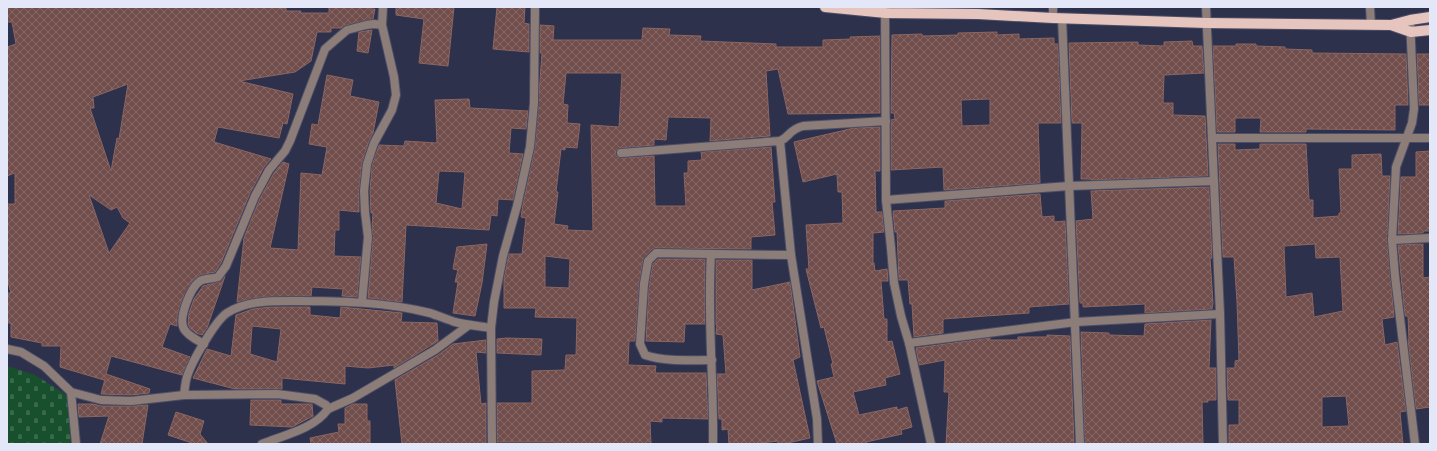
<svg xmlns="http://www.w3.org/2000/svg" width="1437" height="451" viewBox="0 0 1437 451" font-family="'Work Sans',sans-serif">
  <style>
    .cemetery { fill: url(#cemetery-stones) }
    .building { fill: url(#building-cross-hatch); stroke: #8a6663; fill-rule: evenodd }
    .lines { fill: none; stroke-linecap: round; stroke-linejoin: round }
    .street-casing { stroke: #4b4e67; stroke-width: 10 }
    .primary-casing { stroke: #4b4e67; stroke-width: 12 }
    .street { stroke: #8d7d79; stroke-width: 8 }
    .primary { stroke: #e7c5bf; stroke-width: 10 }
  </style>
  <defs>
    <pattern id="cemetery-stones" width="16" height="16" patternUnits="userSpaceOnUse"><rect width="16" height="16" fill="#184f2c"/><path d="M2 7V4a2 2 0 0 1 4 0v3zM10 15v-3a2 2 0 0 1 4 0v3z" fill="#39684b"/></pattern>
    <pattern id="building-cross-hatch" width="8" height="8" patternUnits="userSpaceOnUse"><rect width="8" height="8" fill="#714e4b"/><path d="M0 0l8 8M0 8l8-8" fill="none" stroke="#856866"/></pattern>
  </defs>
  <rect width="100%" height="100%" fill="#2e314b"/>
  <polygon class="cemetery" points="7,366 35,375 70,397 70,444 7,444"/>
  <g class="building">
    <path d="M7 7H251L286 8V11H301L300 13H329V7H371V9H375L373 19 346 25 341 28H331V32H317L311 61 295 72 239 81 293 94 287 124 283 123 279 138 218 127 214 142 271 159 264 167 250 193 221 263 215 272 200 275 192 281 181 302 177 317V326L170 324 162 347 190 357 182 375 111 356 106 374 150 389 149 393 131 395 101 394 105 379 104 380 60 367 61 346H42V343L11 337V323H7V293H11L7 278V204H15V173L7 176V47L16 44 12 22H7ZM128 84 119 139 117 138 111 171 90 108H94L93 97ZM89 195 111 210 117 207 123 218 130 223 109 253Z"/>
    <polygon points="396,7 454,7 448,66 419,63 424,19 396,15"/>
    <polygon points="497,7 525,7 524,23 529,24 529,52 493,49"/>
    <path d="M540 25 554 26 553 40H642L643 28 670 29 669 35 701 36 700 41 776 44V47H823V40L851 39 850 37 880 36V113L788 114 778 69 766 71 770 136 710 141 711 118 668 117 666 140 654 139V145L621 148 616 150V156L621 158 654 156 655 206H686L684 173H688V161L702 160 701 152 771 147 774 190 775 202H772L775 235 751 237V249L656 248 652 249 643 260 639 284 635 341H629L628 365 656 366 655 373H706L708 419 662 418V422L650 421 651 444H555V442H497V403H532V371L565 370 566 355H576L577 318 535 317 536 308H504V278L509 254H522L526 218 521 217 523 204 535 148 542 53H540ZM566 73H622L619 127 591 125 593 231 567 230 568 226 554 224 558 192H556L561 149 565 150V147L577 148 580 124 567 123 568 105 563 104ZM545 256 570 259 569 288 545 287Z"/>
    <polygon points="372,30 368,53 357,51 359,32"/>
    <path d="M997 32V35L1019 34V39L1054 38V44H1058L1061 123H1038L1040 183 944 190 943 167 891 170V120L895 119 894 113H891L892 35 922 34V36L958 35V33ZM990 99V125L962 126 961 100Z"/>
    <polygon points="1192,41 1193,46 1202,46 1204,73 1164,75 1163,103 1173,103 1173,115 1205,116 1208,176 1091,180 1091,179 1081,179 1082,123 1072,123 1069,43 1138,42 1138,45 1164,46 1164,42"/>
    <polygon points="1236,44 1256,44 1256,46 1285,47 1285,49 1312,50 1312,53 1406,54 1408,105 1395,105 1395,130 1306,129 1306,132 1260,132 1261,118 1235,118 1235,132 1217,132 1213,46 1236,46"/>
    <polygon points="1417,54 1430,54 1430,105 1419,105"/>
    <polygon points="327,75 353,80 350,96 379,102 373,133 369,141 362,163 359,190 359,212 339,210 339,230 335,230 334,256 361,257 357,297 342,296 343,289 312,287 311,296 260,297 237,302 244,238 260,198 274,173 283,162 289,164 270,248 298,250 301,173 322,175 327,147 309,144 312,124 318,125"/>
    <path d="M469 99 470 108 528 111 526 129 511 128 509 153 523 154 513 200 498 199 497 216 491 215 489 230 406 225 402 302 368 298 373 238 372 226 373 213H371L370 191 372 165 379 145 404 146 405 141 437 143 435 100ZM439 171 465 172 462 209 436 203Z"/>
    <polygon points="880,127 880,171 875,171 876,212 882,212 884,232 873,233 873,263 874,263 875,271 887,269 888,281 881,281 884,319 887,319 887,342 892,341 900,374 885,378 886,385 853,392 859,415 897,407 897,410 907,407 912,427 901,430 902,434 866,442 867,444 837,444 817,381 834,377 831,364 833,364 824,327 821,328 806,269 809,269 806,225 843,223 842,192 838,192 837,174 803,182 794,142 854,128"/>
    <path d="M1218 144H1235V150L1260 149V144H1306L1309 200H1313V218L1339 216V213H1341L1339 169H1352V155L1381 154 1382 176H1390L1387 240 1394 317 1382 319 1385 345 1397 342 1406 411 1400 412 1403 444H1229V425H1239V400H1228L1227 368H1235V361L1239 360 1237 302 1234 257H1223ZM1315 244 1316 258 1340 257 1343 311 1314 317 1312 293 1286 297 1284 246ZM1346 396 1349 426 1322 427V397Z"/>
    <polygon points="1430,151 1430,231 1423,231 1423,233 1398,234 1401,177 1416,177 1416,152"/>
    <polygon points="1209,187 1212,258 1210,258 1213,303 1212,309 1145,313 1145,304 1083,307 1083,303 1080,303 1076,221 1093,219 1091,191"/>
    <polygon points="1040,194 1042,217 1054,216 1054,222 1065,221 1069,304 1029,307 1029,313 943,319 943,333 914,337 912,304 910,304 908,280 899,280 897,232 895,232 893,211 945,208 945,201"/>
    <polygon points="487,244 482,283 475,316 453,313 458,282 455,282 458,270 453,269 457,247"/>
    <polygon points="1423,244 1423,278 1430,277 1430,407 1416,409 1408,340 1409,339 1408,316 1405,316 1398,245"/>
    <polygon points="658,259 705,259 705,324 685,324 684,342 646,341 649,285 653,264"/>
    <polygon points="716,260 752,260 752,290 790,282 800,357 793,360 810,438 783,444 778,444 778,441 752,444 729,444 728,429 722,430 722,419 719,419 717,374 726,374 723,335 716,334 717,325 716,325"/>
    <polygon points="225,276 207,328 202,335 196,333 190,328 188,324 189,313 194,299 203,286 219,282"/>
    <path d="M270 307H310V315L340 318 341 307 402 313 401 322 437 323 438 341 394 368V365L368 368 345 366V384L282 378V389H235L193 378 207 349 231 356 236 315 253 309ZM252 326 281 329 277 362 250 354Z"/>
    <polygon points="1211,320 1209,368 1216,368 1216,400 1208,400 1208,402 1202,402 1203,443 1085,444 1081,332 1109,333 1109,335 1144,336 1145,324"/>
    <polygon points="1047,335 1070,336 1074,444 946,444 949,392 944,392 945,360 919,365 916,348 990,338 990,340 1018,340 1018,337 1047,337"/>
    <polygon points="506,338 542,339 541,355 497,353 497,339"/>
    <polygon points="486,340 486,353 476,352 481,404 486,403 486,443 482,443 482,444 402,444 395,380 438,355 453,344"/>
    <polygon points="251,400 281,400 281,404 312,404 313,416 292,427 250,425"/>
    <polygon points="78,404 93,404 101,406 131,406 148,405 142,444 100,444 109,416 79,417"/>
    <polygon points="353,404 367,404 367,421 370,421 370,444 311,444 310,438 339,432 338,424 345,424 345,408"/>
    <polygon points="176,412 204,421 200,434 208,444 195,444 168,435"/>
  </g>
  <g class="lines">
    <defs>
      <g id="street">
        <polyline points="885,7 886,200 891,248 894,283 901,316 909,343 931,444"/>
        <polyline points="1053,7 1053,18"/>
        <polyline points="1206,7 1220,314 1223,444"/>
        <polyline points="1370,7 1371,25"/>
        <polyline points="1062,18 1080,444"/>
        <polyline points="1410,20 1414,109 1412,123 1396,167 1392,240 1395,276 1415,444"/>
        <polyline points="1212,138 1430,138"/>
        <polyline points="621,153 780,141"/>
        <polyline points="886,200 1069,186 1214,181"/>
        <polyline points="1392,240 1430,238"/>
        <path d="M711 254 656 253 648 261 644 284 640 344 645 355C666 362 690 360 712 360"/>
        <polyline points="362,302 368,237 365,212 364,191 367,164 374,143 392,110 396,95 394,77 382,25"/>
        <polyline points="909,343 1076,322 1220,314"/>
        <path d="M204 344C197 340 188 336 184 329 178 319 190 288 200 281 205 278 212 279 218 277L226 266 255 196 269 170 285 151 290 141 325 49 347 30 366 25 374 24 382 25 383 7"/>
        <polyline points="7,349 21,352 44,366 71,392 101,400 131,401 184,395 277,394 315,399 326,405 328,409 353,398 435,350 469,325"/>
        <polyline points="71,392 76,444"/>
        <path d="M184 395C185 389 185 383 187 377 191 363 215 321 227 313 247 300 273 301 297 301 341 301 386 302 430 313 438 316 447 319 455 322 467 325 479 326 491 328"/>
        <path d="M262 444C284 435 314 429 328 409"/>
        <polyline points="492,444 491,328 494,302 503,256 517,206 530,147 534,103 535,7"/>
        <path d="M713 444C714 381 707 317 711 254L791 255"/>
        <path d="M818 444 817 419 791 255 780 141C790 137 788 130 803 126L886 121"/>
      </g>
      <g id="primary">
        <polyline points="825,7 886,13 978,14 1053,18 1207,23 1391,25 1410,20 1430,17"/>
        <polyline points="1391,25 1411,32 1430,30"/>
      </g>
    </defs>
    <use href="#street" class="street-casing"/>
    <use href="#primary" class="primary-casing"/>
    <use href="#street" class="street"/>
    <use href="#primary" class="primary"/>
  </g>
  <rect width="1437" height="451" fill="none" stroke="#e4e7f8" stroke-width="16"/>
</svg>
